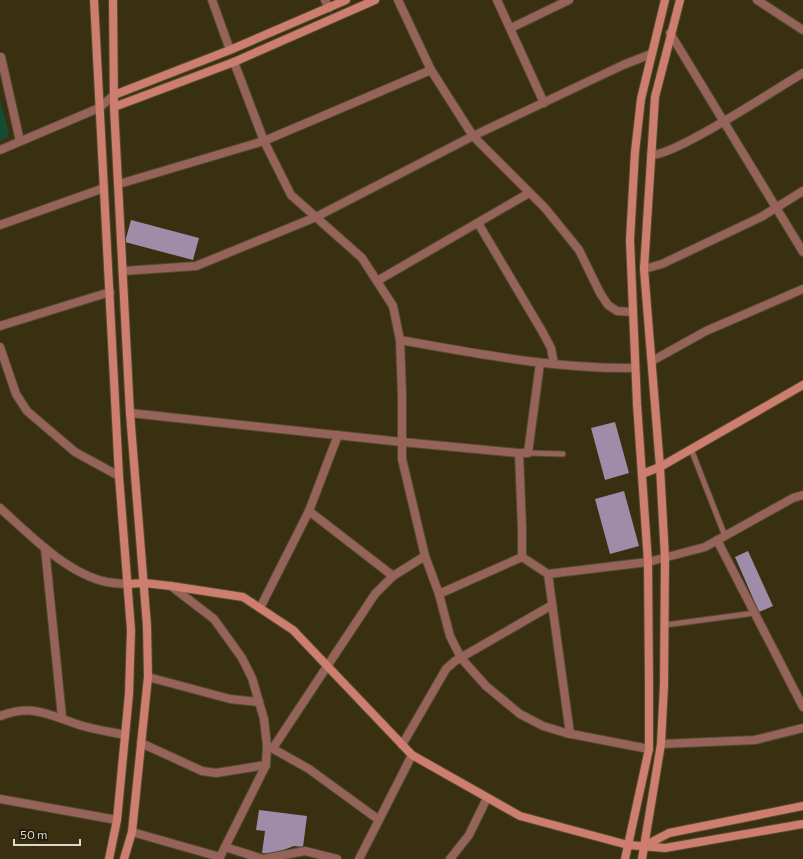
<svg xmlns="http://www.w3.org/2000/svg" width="803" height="859" viewBox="0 0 803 859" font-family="Commissioner,sans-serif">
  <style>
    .green { fill: #164b35 }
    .building { fill: #9e8ca9 }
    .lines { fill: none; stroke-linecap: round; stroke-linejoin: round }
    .lane-casing { stroke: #534b2f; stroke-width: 7 }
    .street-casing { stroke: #534b2f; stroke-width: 10 }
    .secondary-casing { stroke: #534b2f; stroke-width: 10 }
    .lane { stroke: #95635a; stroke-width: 5 }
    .street { stroke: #95635a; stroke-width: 8 }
    .secondary { stroke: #cd7e6f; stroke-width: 8 }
  </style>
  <rect width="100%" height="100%" fill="#393012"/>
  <polygon class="green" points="0,100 8,129 8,137 0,141"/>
  <g class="building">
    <polygon points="131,220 199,238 193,260 125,242"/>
    <polygon points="615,422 629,473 605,480 591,428"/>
    <polygon points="624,491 639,546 610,554 595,499"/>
    <polygon points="748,551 773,606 759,612 735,557"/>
    <polygon points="259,810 307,816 303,847 294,846 272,854 262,853 265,831 256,830"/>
  </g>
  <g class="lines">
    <defs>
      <g id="lane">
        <polyline points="691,449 725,536"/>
        <polyline points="528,453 563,454"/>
        <polyline points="665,625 755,613"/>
      </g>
      <g id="street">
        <polyline points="212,0 230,50"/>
        <polyline points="325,0 329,8"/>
        <polyline points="398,0 431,70 473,136 545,208 579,250 600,293 608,305 617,311 633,312"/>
        <polyline points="497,0 544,103"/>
        <polyline points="757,0 803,30"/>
        <polyline points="511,28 569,0"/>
        <polyline points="670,33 803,252"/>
        <polyline points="1,57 20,141"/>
        <polyline points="234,62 264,141 291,195 362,258 393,306 400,340 402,395 402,459 425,556 439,594 450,636 461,658 486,686 520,714 543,726 566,733 649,749"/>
        <polyline points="0,150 99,108 114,95"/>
        <path d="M651 155C675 156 777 88 803 73"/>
        <polyline points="119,184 264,141 431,70"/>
        <polyline points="478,223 542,331 551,348 554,364"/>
        <polyline points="0,225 104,188"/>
        <polyline points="644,269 662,264 761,217 803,191"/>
        <polyline points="123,271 196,266 316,217 473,136 623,65 651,54"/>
        <polyline points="377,281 529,193"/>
        <polyline points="0,326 110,292"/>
        <path d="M400 340C479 354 555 369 635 368"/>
        <polyline points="0,347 16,394 27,411 75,452 119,476"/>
        <polyline points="652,361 706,331 803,289"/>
        <polyline points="130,413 402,442 519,453 522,528 522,557 548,574 648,562 705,547 793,498 803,495"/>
        <polyline points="519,453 528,453 540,363"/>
        <path d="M0 508C29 534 67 574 107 582 114 583 121 584 128 584"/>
        <polyline points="309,511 338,435"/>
        <polyline points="717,540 803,707"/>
        <polyline points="45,548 62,717"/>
        <polyline points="548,574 570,734"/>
        <polyline points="171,586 214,619 242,658 252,678 264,719 267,746 266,765 219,859"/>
        <polyline points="439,594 522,557"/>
        <polyline points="260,608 309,511 393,576"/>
        <polyline points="148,677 230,699 259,702"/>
        <path d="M0 716C35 703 50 716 83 726 97 730 111 732 125 735"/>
        <polyline points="141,743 202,771 216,773 266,765"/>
        <polyline points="661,744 755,740 803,728"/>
        <polyline points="402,745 446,669 455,661 552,605"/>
        <polyline points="270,747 309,769 379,820 359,859"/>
        <polyline points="273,748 375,594 393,576 425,556"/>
        <polyline points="0,799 117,820"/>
        <polyline points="379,820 412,755"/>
        <polyline points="132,832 220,857"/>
        <polyline points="225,847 263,859"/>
        <polyline points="263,859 305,851 337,859"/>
        <polyline points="450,859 469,835 487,798"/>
      </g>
      <g id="secondary">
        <polyline points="94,0 119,476 131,630 129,694 117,820 109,859"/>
        <polyline points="113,0 114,107 130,413 147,626 148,677 132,832 124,859"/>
        <polyline points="114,95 230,50 346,0"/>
        <polyline points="114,107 234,62 375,0"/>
        <polyline points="642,474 660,467 803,385"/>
        <polyline points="128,584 144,583 171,586 243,597 293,630 412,755 520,816 628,845 665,848 803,824"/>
        <polyline points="644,846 669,833 803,806"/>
        <polyline points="625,859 649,749 649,684 648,562 637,404 630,240 635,152 641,99 665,0"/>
        <polyline points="642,859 661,744 664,685 665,558 660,467 644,269 655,97 680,0"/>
      </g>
    </defs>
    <use href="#lane" class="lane-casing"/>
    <use href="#street" class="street-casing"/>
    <use href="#secondary" class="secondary-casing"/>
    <use href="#lane" class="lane"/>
    <use href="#street" class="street"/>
    <use href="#secondary" class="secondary"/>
  </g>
  <path d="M14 839v6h66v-6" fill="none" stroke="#ddd8c7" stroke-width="2"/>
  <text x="20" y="839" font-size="12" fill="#ddd8c7" stroke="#1d190c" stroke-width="3" paint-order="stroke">50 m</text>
</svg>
